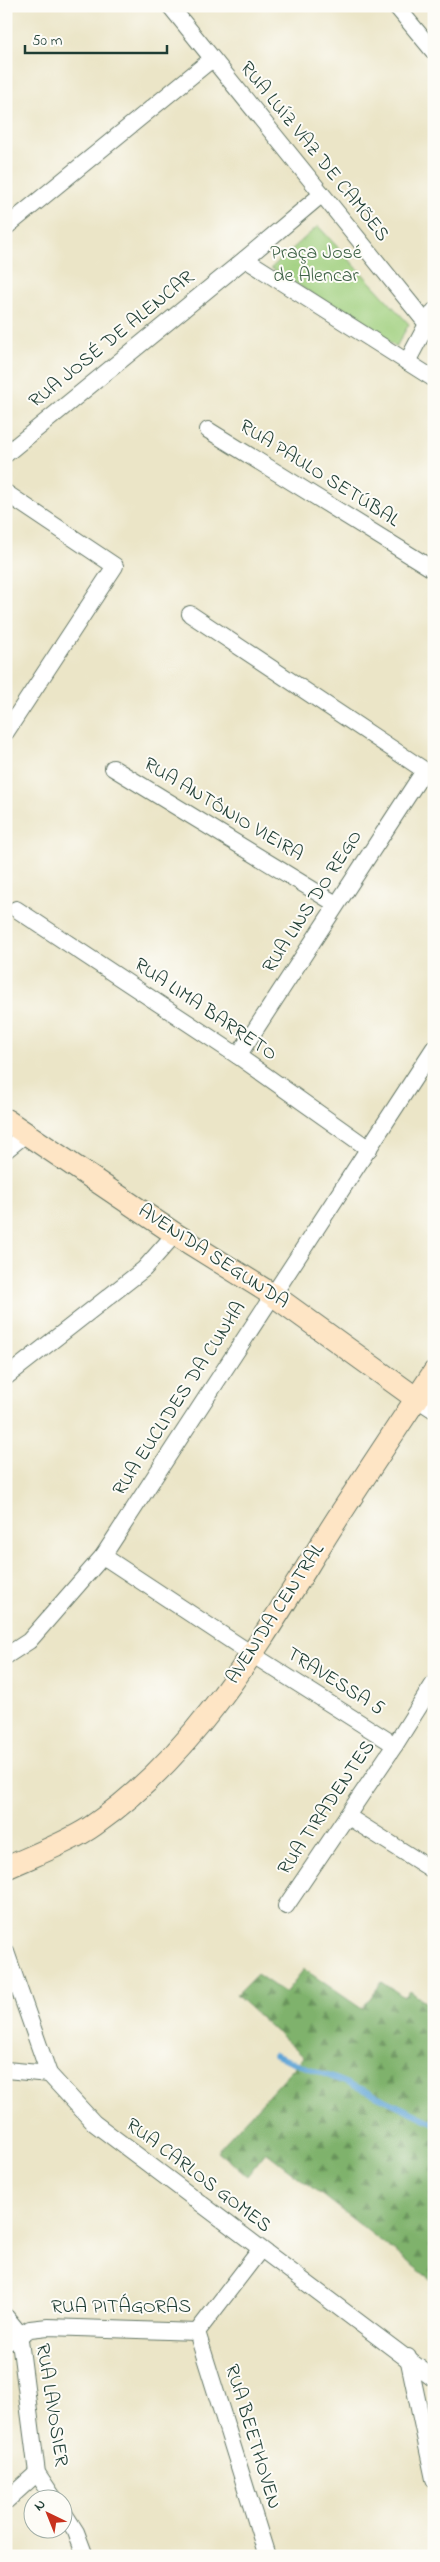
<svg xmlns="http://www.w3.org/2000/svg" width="440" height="2562" viewBox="0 0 440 2562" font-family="'Indie Flower',sans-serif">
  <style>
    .forest { fill: url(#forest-firs); stroke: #4f7850 }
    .park { fill: #9fcf7d; stroke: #5f8658 }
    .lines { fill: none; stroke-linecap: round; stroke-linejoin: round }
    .stream { stroke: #61a5d6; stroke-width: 5.5 }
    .street-casing { stroke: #667867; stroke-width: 18 }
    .secondary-casing { stroke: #667867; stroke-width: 24 }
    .street { stroke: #fff; stroke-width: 16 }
    .secondary { stroke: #fee5c5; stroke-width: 22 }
    .labels { text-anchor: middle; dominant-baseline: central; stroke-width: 4; stroke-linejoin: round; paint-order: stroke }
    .street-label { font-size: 20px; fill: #1f3d34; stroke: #fdfcf7 }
    .park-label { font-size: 20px; fill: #3f6246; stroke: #fdfcf7 }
  </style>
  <defs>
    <pattern id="forest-firs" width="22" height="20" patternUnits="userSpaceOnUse" patternTransform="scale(1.25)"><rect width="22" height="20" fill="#7fb26c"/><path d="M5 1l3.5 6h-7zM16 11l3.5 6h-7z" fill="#67925a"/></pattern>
  </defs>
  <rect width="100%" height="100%" fill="#fdfcf7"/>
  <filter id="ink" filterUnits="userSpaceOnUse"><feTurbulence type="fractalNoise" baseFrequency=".02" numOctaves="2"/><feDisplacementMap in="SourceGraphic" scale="10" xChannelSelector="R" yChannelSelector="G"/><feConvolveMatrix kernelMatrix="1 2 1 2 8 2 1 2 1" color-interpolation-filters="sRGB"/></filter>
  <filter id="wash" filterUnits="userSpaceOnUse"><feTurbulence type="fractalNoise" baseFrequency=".0096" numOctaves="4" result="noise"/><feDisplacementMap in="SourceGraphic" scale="20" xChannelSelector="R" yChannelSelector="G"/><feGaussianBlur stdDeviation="1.12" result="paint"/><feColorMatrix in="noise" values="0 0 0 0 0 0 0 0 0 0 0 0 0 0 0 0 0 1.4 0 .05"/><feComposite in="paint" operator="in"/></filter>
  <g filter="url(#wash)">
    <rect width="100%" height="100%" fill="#ebe5c7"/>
    <polygon class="forest" points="304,1969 362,2009 382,1982 404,1997 410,1991 434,2009 434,2282 266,2152 247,2176 217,2151 304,2057 236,1995 257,1974 285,1993"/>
    <polygon class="park" points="318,226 409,324 396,347 271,268"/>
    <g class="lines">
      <polyline class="stream" points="275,2055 362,2089 434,2123"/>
    </g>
  </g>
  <g filter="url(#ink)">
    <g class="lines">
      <defs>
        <g id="street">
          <polyline points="170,6 427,324"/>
          <polyline points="396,6 434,52"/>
          <polyline points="6,227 212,59"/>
          <polyline points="245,259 434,379"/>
          <polyline points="407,362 434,311"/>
          <polyline points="208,430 434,570"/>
          <polyline points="6,454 245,259 321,195"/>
          <polyline points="6,493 115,566 6,732"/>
          <polyline points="190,614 433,776"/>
          <polyline points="113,768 336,904"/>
          <polyline points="16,909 238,1056 369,1149"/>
          <polyline points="238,1056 424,771"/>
          <polyline points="6,1150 27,1133"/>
          <polyline points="6,1377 144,1269 175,1234"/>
          <polyline points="417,1399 434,1410"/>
          <polyline points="103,1556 253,1655 395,1745"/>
          <polyline points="6,1656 29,1641 103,1556 434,1048"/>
          <polyline points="347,1816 434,1871"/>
          <polyline points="286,1906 395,1745 434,1683"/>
          <polyline points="6,1952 49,2074 94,2123 434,2379"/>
          <polyline points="6,2070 49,2074"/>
          <polyline points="6,2317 19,2333 37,2473 55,2500"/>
          <polyline points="197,2332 267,2556"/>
          <polyline points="197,2332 260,2250"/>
          <polyline points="6,2343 30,2329 48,2327 197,2332"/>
          <polyline points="408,2357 434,2479"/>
          <polyline points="6,2501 37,2473"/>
          <polyline points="62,2510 76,2532 85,2556"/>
        </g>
        <g id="secondary">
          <polyline points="6,1120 175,1234 273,1295 417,1399"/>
          <path d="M6 1868C32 1856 72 1841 94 1825 200 1751 263 1637 330 1530 364 1477 399 1425 434 1372"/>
        </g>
      </defs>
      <use href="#street" class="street-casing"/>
      <use href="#secondary" class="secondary-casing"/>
      <use href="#street" class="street"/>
      <use href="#secondary" class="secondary"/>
    </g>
  </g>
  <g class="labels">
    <g class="street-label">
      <text transform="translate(314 152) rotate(51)">RUA LUÍZ VAZ DE CAMÕES</text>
      <text transform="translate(112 340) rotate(-39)">RUA JOSÉ DE ALENCAR</text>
      <text transform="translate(319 474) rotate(32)">RUA PAULO SETÚBAL</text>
      <text transform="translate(223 810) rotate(31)">RUA ANTÔNIO VIEIRA</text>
      <text transform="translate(313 902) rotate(-57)">RUA LINS DO REGO</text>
      <text transform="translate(205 1010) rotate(34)">RUA LIMA BARRETO</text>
      <text transform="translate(213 1257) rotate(33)">AVENIDA SEGUNDA</text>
      <text transform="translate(180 1399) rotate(-57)">RUA EUCLIDES DA CUNHA</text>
      <text transform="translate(276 1614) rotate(-57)">AVENIDA CENTRAL</text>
      <text transform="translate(335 1682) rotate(32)">TRAVESSA 5</text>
      <text transform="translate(327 1808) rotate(-56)">RUA TIRADENTES</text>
      <text transform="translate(198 2176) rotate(37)">RUA CARLOS GOMES</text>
      <text x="121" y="2307">RUA PITÁGORAS</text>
      <text transform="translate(51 2405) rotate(81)">RUA LAVOSIER</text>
      <text transform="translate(252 2437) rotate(73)">RUA BEETHOVEN</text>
    </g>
    <g class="park-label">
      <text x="316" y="253">Praça José<tspan x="316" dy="23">de Alencar</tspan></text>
    </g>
  </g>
  <rect width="440" height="2562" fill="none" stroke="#fdfcf7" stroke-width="25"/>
  <g transform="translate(48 2514) rotate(317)"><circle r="24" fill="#fdfcf7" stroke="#a4b0a9"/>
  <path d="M0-4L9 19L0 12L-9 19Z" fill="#c8321e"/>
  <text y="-8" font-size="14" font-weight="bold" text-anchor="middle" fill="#1f3d34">N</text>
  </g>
  <path d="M25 45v8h142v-8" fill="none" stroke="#1f3d34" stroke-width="2.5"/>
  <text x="32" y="45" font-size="15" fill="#1f3d34" stroke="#fdfcf7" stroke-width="4" paint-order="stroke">50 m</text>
</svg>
